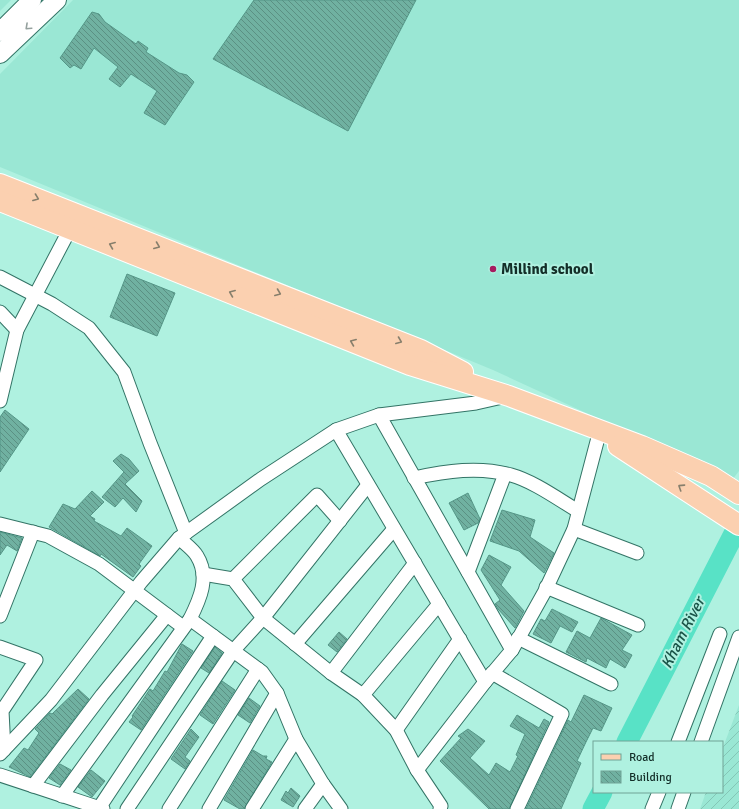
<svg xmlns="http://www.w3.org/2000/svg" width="739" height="809" viewBox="0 0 739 809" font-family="Signika,sans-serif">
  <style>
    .built { fill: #9ae7d4 }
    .industrial { fill: url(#industrial-furrows) }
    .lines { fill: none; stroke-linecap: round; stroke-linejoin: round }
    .river { stroke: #58e2c6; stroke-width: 21 }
    .building { fill: url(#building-back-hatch); stroke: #559687 }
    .street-casing { stroke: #337466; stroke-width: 15 }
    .secondary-casing { stroke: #337466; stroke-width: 20 }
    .primary-casing { stroke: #fff; stroke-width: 22 }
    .street { stroke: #fff; stroke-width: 13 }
    .secondary { stroke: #fff; stroke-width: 18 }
    .primary { stroke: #fbd0b0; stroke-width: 20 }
    .oneway { stroke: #95a19e }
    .oneway2 { stroke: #877f6c }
    .poi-dot { fill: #a61b60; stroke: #aff1e0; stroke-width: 1.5 }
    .labels { text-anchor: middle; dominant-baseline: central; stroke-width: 4; stroke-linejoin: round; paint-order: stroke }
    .poi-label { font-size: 15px; font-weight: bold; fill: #132e28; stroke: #aff1e0; text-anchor: start }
    .water-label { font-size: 16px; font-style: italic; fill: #1a5448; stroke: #aff1e0 }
  </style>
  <defs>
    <pattern id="industrial-furrows" width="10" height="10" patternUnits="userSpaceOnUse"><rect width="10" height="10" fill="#9ae7d4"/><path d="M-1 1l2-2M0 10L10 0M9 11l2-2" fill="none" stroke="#84c6b6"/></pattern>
    <pattern id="building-back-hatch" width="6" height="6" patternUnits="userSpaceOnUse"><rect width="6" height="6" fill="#70b1a1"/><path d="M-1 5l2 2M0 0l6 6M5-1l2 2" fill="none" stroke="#5b9083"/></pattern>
  </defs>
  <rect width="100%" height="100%" fill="#aff1e0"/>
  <g class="built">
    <polygon points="0,0 11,0 0,11"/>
    <polygon points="73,0 739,0 739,471 732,480 493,370 0,167 0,74"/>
  </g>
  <polygon class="industrial" points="739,705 739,809 700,809 706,792 722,792 722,750"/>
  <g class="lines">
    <g class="river">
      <polyline points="627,742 739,524"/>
      <polyline points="593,809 602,792"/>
    </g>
  </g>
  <g class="building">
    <polygon points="254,0 416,0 348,131 213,59"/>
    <polygon points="92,12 99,14 105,22 136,44 138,41 148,48 146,52 179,73 187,75 194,82 165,125 144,113 157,91 131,74 120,87 109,79 118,67 94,48 81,69 74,65 70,68 60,58"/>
    <polygon points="127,274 175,293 157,336 110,317"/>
    <polygon points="5,410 29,429 0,472 0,417"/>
    <polygon points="121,454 129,459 139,471 125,484 142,501 136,512 123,498 115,507 102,497 124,472 113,461"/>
    <polygon points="92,491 104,502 90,516 95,519 94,521 121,536 127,528 152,546 139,564 141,566 133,577 101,554 100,556 49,527 63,504 75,509"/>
    <polygon points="468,493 480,519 478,523 464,530 449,503"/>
    <polygon points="502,510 535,520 530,537 554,553 544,573 519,551 490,541"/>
    <polygon points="0,532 22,538 17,551 7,545 0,555"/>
    <polygon points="489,555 511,567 501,585 524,611 515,628 498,609 495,604 500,600 481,570"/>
    <polygon points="552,609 578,622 572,632 560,626 551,643 533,634 541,619 545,621"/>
    <polygon points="601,618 632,635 622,650 632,655 625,668 610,659 606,668 587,658 586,662 566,652 577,631 590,638"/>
    <polygon points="339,632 347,639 337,652 328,645"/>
    <polygon points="182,644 193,651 141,730 129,722 133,717 132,716 150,689 153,691 165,671 167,672"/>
    <polygon points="215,647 222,653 209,673 201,668"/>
    <polygon points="222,681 235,690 213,724 200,715"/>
    <polygon points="78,689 89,699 30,777 9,767 24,748 28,750 39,733 35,729 50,713 52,714"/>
    <polygon points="584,695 612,708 601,731 593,728 586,742 577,761 581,763 561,809 526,809 568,720 571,722"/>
    <polygon points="249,698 260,706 250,723 238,715"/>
    <polygon points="517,715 539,728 544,719 549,722 509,809 489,809 440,761 461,738 458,736 468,729 485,741 470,758 489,775 496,763 510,772 518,756 516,755 525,734 510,726"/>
    <polygon points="191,729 199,737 185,757 190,761 185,769 171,759"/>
    <polygon points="253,750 263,756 267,756 266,759 272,762 244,809 240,809 224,800"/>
    <polygon points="60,764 71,770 60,785 49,778"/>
    <polygon points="91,770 105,781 92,797 78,787"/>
    <polygon points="291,788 300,796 293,807 281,800 286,791 288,793"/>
  </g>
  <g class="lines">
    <defs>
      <g id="street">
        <polyline points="0,277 52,304 89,328 124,372 150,443 186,533"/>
        <polyline points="0,312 17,330"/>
        <polyline points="0,401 17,330 70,229"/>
        <polyline points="379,415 512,650"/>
        <polyline points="336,430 485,682 417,770 441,806 440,809"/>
        <path d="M414 478C446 471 479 466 511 475 533 481 558 499 578 511"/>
        <polyline points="0,524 48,536 99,564 183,627"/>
        <polyline points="574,529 637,553"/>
        <polyline points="468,572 505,474"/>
        <polyline points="203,574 233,579 263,618 331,673 363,695 396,730 417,770"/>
        <polyline points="233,579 317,495 340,521"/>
        <polyline points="546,587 638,625"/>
        <polyline points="0,616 33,532"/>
        <polyline points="190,619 262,672 277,693 296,739 323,784 341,809"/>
        <polyline points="518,638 611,684"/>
        <polyline points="295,644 394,529"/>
        <polyline points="0,647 36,660 2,711 4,750"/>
        <polyline points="331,673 415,563"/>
        <polyline points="492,673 562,714 517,809"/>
        <polyline points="485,682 512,650 545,591 574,529 599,434"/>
        <polyline points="363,695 439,604"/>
        <polyline points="396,730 460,639"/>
        <polyline points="678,742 720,634"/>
        <polyline points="701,742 739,637"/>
        <polyline points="0,754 51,700 141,582 179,538 261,479 336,430 379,415 476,403 507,396"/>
        <polyline points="0,775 103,809"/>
        <polyline points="33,786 102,695 167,615"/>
        <path d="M62 796 190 619C200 599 210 577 197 556 193 549 184 543 179 538"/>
        <polyline points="99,808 213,636"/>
        <polyline points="127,809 233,651 263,618 368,485"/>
        <polyline points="169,809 258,669"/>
        <polyline points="209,809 277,693"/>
        <polyline points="252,809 296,739"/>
        <polyline points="305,809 323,784"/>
        <polyline points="652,809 659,792"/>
        <polyline points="678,809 684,792"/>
      </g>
      <g id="secondary">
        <polyline points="0,32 32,0"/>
        <polyline points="0,54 57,0"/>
      </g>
      <g id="primary">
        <polyline points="0,184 421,350 463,372"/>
        <polyline points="0,201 410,365 509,396 642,446 711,476 739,494"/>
        <polyline points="618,446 739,525"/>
      </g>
    </defs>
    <use href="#street" class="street-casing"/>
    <use href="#secondary" class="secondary-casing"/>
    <use href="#primary" class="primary-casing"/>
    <use href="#street" class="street"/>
    <use href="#secondary" class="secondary"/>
    <use href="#primary" class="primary"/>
  </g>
  <defs><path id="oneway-chevron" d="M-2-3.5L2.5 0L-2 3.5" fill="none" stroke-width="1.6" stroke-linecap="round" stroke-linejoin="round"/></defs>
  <use class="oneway" href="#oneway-chevron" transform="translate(28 27) rotate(137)"/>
  <g class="oneway2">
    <use href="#oneway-chevron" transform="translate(36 198) rotate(21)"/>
    <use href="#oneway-chevron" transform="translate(112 245) rotate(-158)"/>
    <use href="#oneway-chevron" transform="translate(157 246) rotate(22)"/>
    <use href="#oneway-chevron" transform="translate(232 293) rotate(-158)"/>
    <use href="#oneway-chevron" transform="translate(278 293) rotate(22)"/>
    <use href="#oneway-chevron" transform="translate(399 341) rotate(22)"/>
    <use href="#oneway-chevron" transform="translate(353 342) rotate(-158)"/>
    <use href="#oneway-chevron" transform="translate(681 487) rotate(-147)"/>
  </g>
  <circle class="poi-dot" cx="493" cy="269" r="4"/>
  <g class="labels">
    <g class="poi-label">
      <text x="501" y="269">Millind school</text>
    </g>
    <g class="water-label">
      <text transform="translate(683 633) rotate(-63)">Kham River</text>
    </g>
  </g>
  <rect x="593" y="741" width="130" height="52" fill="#aff1e0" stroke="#71a396"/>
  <rect x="601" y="754" width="20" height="6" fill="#fbd0b0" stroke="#71a396"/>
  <text x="629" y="761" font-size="12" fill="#132e28">Road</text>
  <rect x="601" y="771" width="20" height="12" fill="url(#building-back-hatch)" stroke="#71a396"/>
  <text x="629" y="781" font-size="12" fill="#132e28">Building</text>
</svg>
